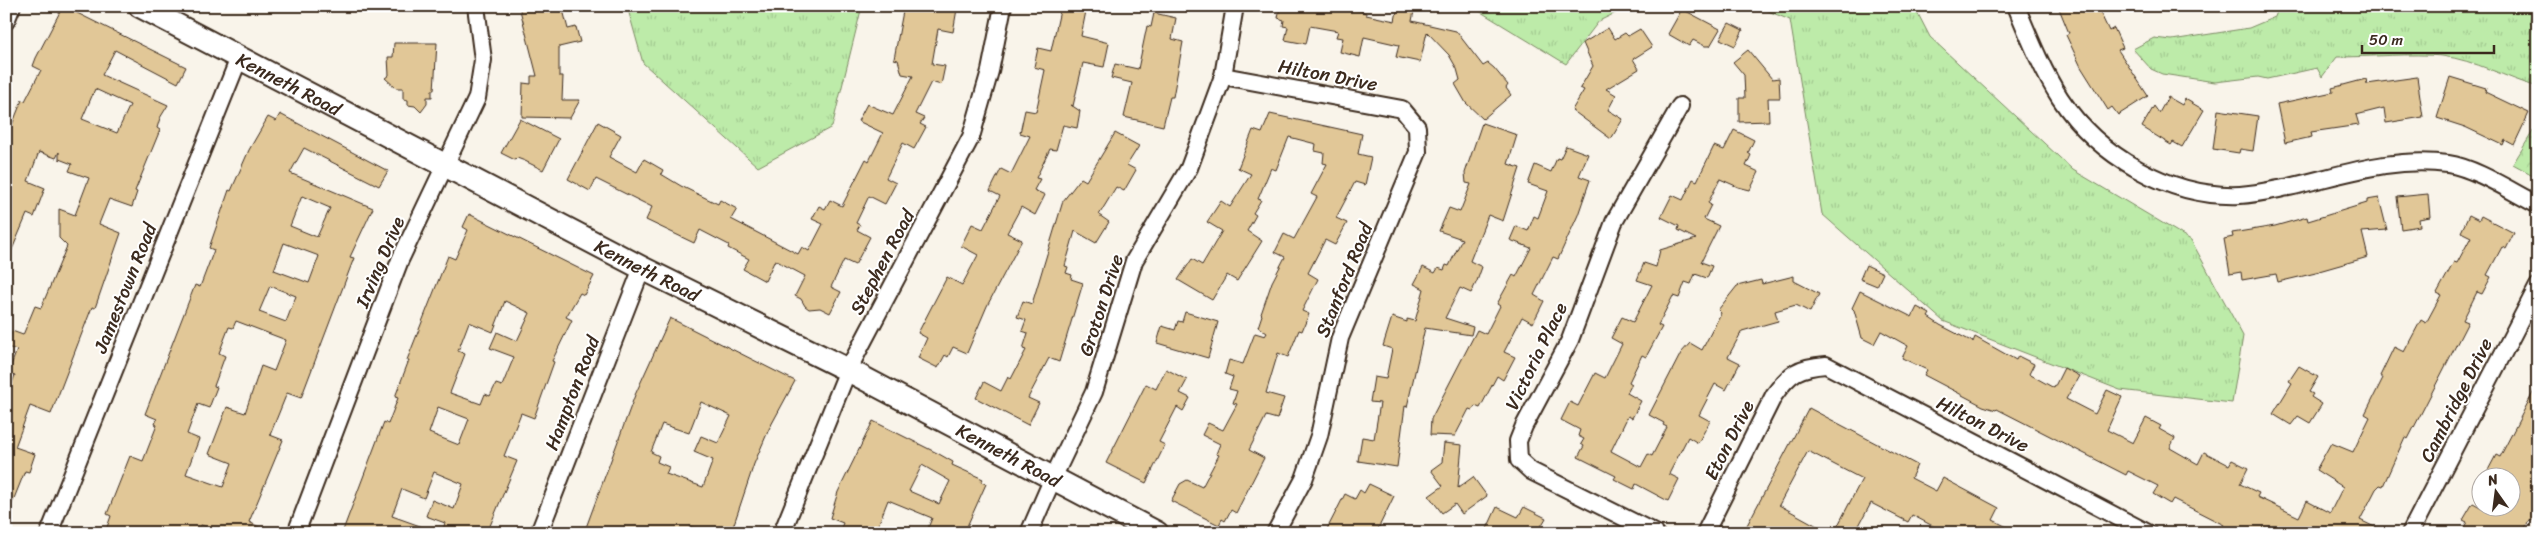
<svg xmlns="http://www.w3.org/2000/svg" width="2544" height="539" viewBox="0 0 2544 539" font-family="Sriracha,sans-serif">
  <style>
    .grass { fill: url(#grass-tufts); stroke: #7c8a64 }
    .forest { fill: url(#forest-crowns); stroke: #7c8a64 }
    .building { fill: #e1c797; stroke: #3b2a1e; fill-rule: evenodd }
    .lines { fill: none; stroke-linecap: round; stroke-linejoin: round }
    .street-casing { stroke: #3b2a1e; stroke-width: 20 }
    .secondary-casing { stroke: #3b2a1e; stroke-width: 26 }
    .street { stroke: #fff; stroke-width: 16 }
    .secondary { stroke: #fff; stroke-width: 22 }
    .labels { text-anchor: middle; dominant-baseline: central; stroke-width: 4; stroke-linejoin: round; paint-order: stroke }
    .street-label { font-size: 19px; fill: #3b2a1e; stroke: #fff }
  </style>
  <defs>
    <pattern id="grass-tufts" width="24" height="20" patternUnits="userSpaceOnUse" patternTransform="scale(1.25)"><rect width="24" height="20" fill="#bdeba9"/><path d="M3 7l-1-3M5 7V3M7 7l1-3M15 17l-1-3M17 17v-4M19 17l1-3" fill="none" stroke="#a3ca91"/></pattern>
    <pattern id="forest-crowns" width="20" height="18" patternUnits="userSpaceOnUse" patternTransform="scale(1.25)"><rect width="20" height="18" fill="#bdeba9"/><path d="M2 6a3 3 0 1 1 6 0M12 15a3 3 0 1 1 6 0" fill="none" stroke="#a3ca91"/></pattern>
  </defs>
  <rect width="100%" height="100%" fill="#f9f4ea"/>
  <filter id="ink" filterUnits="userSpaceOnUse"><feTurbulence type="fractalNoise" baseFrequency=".02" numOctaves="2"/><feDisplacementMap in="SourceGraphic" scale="10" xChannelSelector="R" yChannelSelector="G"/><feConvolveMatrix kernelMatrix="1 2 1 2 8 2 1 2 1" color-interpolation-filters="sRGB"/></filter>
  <g filter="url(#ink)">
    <g class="grass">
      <polygon points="627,6 862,6 832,127 758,167 643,63"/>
      <polygon points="1471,6 1630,6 1599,21 1566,64"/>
      <polygon points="1756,6 1914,6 1930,37 2073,170 2191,240 2243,336 2232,403 2120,390 1943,321 1822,214 1790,20"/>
      <path d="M2279 6H2538V87C2506 78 2475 60 2442 56 2412 53 2369 57 2337 57L2322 77 2317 68 2267 79 2258 77 2215 82 2162 74 2151 69 2133 49 2154 38 2172 40 2249 28 2275 17Z"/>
    </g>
    <g class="forest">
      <polygon points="2534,6 2538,6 2538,46 2530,20"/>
      <polygon points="2538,123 2538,178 2513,164"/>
    </g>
    <g class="building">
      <path d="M63 6 186 67 178 83 115 50 102 75 168 105 160 118 157 128 160 130 135 191 137 192 132 207 109 199 99 224 121 233 95 308 92 307 51 414 30 406 15 447 35 454 29 472 25 471 7 516 6 399 15 375 8 373 17 350 7 347 12 331 23 335 35 306 41 308 67 246 59 238V209L75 215 89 178 69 171 72 164 59 159V152L56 158 39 152 28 181 45 188 34 217 27 214 6 264V140L22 100 25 101 41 70 33 66 36 58ZM95 89 130 105 117 133 82 119Z"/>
      <polygon points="519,6 562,6 568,29 576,27 580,42 559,47 559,76 563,76 562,100 580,100 570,118 522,117 523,83 531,84 531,76 537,76"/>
      <polygon points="904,6 941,6 957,9 953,32 938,29 932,64 945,66 941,85 931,82 915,114 924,118 920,124 926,127 914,149 903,143 886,178 896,183 885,204 869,196 856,223 860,225 857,230 870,237 855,265 844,260 831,287 841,292 830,313 820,308 809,309 805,306 801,299 795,296 805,276 775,260 765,281 743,269 749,259 728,248 729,245 700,230 694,243 646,220 652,207 596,179 590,191 568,179 598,122 621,135 609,157 637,172 644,159 663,170 661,174 681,186 718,204 720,200 737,209 731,219 798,254 802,247 809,251 823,224 812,219 819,206 825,209 830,200 842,206 866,159 869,161 883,133 858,121 867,104 893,115 913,76 902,74 898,60 894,59"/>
      <polygon points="1061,6 1087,6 1081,36 1109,43 1104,67 1083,63 1073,106 1071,105 1080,111 1077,128 1063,125 1056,150 1050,149 1036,178 1040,179 1034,190 1045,195 1035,215 1021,207 1007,233 1022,240 987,306 967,353 953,347 948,357 945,355 938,368 918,358 927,338 918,333 947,277 962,285 978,255 961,246 972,224 983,229 1000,196 990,191 1001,169 1011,174 1030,136 1020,133 1025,110 1036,112 1045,70 1034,67 1038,48 1051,51"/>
      <polygon points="1280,6 1345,6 1366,13 1366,15 1395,21 1398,6 1415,6 1412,21 1456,31 1483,66 1488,63 1494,68 1508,85 1506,88 1511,95 1483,119 1466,103 1455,84 1460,80 1457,69 1449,55 1427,32 1420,62 1396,57 1399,45 1364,37 1360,57 1340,52 1343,38 1336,37 1338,31 1310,26 1306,44 1285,40 1288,27 1283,26 1284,20 1278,18"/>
      <polygon points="2058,6 2097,6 2109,31 2114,28 2123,48 2118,50 2148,96 2118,115 2112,107 2108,110 2081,67 2066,35 2069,33"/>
      <polygon points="1682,9 1720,29 1710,46 1705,46 1693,40 1689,46 1668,34"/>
      <polygon points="1154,13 1176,18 1172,39 1183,42 1173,97 1170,97 1163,126 1124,117 1132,83 1111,78 1115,64 1138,69 1147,26 1151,27"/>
      <polygon points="1729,23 1743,30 1735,46 1720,39"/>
      <polygon points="1608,28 1615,39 1625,33 1628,36 1640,29 1652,47 1633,59 1639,69 1606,89 1616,95 1608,110 1623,119 1611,139 1572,110 1584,90 1580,88 1593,66 1583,43"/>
      <polygon points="394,43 437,43 434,90 432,90 432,97 427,97 427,104 421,112 415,106 408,105 408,100 403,99 403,88 396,88 385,78 389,75 388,57 393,57"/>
      <polygon points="1748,50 1772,79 1779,78 1780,98 1768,98 1769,121 1739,122 1739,98 1745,98 1744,75 1733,62"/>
      <polygon points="2417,77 2423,117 2386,123 2384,108 2356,115 2359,125 2311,132 2312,137 2285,143 2277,104 2333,92 2332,88 2366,79 2367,84"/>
      <polygon points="2450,77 2486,88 2485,92 2529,113 2514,145 2505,140 2503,145 2465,127 2437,118"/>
      <polygon points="2168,97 2182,105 2185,99 2204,110 2182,147 2173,142 2171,145 2142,127 2154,106 2159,113"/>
      <polygon points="2218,110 2258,116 2253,151 2240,149 2239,153 2213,149"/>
      <path d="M280 114 388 171 379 186 304 148 290 173 373 208 350 257 354 258 301 398 287 393 270 435 283 440 249 522 271 533H224L201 525 198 533H105L111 516 107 514 130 456 143 461 157 425 155 424 157 419 145 414 195 285 200 287 214 250 209 248 229 190 231 191 249 150 268 117 276 121ZM302 196 330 208 317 237 290 226ZM284 243 319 256 309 283 274 270ZM270 286 296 296 286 322 259 312ZM236 321 286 340 274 371 261 366 245 413 227 407 209 454 232 463 223 487 186 474 199 439 187 434 198 404 209 408 217 387 214 386 225 356 219 353 229 327 233 328Z"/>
      <polygon points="1270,114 1362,134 1358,154 1371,157 1365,185 1355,182 1336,218 1347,223 1335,245 1325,240 1308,273 1318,279 1302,311 1309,314 1302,331 1299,330 1288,357 1278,353 1266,393 1284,398 1277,419 1266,416 1249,450 1264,458 1236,513 1231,510 1225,521 1222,519 1219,525 1171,501 1180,484 1187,480 1202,487 1219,455 1216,454 1220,444 1202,435 1208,423 1223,430 1237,404 1233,403 1237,391 1229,389 1233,377 1225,374 1229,360 1243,364 1255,333 1265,336 1267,333 1258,327 1262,315 1261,314 1272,282 1285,257 1275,252 1284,234 1294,239 1317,197 1311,194 1327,164 1323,163 1324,153 1315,151 1316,144 1289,137 1276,170 1271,168 1258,199 1261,200 1253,213 1256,215 1247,231 1262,241 1237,281 1227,275 1212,300 1178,280 1192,259 1202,265 1222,231 1207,222 1221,201 1230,207 1251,174 1238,168 1253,130 1262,133"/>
      <polygon points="520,119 559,139 543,170 525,161 517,158 515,160 501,153"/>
      <polygon points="1482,123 1517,135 1508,164 1520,168 1503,221 1488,215 1470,261 1482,267 1477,281 1471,293 1460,288 1445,318 1473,327 1471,335 1425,328 1407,407 1405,406 1397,467 1358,461 1362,437 1374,439 1380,403 1370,402 1374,377 1386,379 1392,349 1383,346 1392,317 1407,322 1407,319 1415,321 1424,289 1414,284 1423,267 1435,273 1438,268 1444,270 1446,265 1449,266 1462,239 1439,231 1449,208 1460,212 1471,184 1466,183 1465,173"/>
      <polygon points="1734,130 1754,140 1748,153 1751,155 1746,166 1759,172 1750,190 1738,187 1720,179 1708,203 1711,205 1704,219 1719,226 1701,262 1712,266 1707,278 1695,274 1691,284 1685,282 1679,298 1673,296 1658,325 1662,327 1646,357 1642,355 1629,382 1632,384 1627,393 1641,401 1632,418 1628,416 1611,451 1641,467 1648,454 1652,456 1667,427 1663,425 1664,423 1649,415 1681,353 1690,343 1702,350 1721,313 1718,310 1737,286 1761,280 1762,284 1794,276 1794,281 1819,294 1810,312 1796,305 1775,311 1778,321 1742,331 1728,357 1740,363 1726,390 1715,384 1699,415 1710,421 1698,443 1688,437 1669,474 1679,479 1668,501 1636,484 1634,489 1614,479 1616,476 1578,457 1584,446 1581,444 1584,439 1578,436 1580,430 1561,420 1570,402 1578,406 1595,373 1605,378 1622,344 1611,338 1622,317 1633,322 1652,285 1637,280 1644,263 1656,267 1660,250 1696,239 1678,230 1679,226 1661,217 1672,195 1683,200 1693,179 1697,181 1714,146 1724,150"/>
      <polygon points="1115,133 1139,146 1127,165 1136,170 1124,191 1116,187 1099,215 1109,222 1096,243 1075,231 1065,266 1068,267 1066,273 1072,275 1071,279 1083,283 1059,362 1049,358 1028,398 1039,403 1028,425 976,398 984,382 1001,391 1008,377 1011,379 1026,350 1023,349 1028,333 1022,331 1026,320 1017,317 1023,301 1032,304 1063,201 1081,178 1086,181"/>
      <polygon points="1566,146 1588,154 1579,176 1590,180 1578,215 1558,259 1553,257 1534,295 1544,301 1533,323 1522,317 1504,352 1515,357 1503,380 1497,376 1480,408 1475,406 1472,410 1469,409 1455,436 1430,435 1431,419 1477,330 1486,334 1500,306 1497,304 1513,275 1516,277 1531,248 1510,240 1516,226 1528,231 1534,216 1538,218 1548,191 1528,184 1535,165 1551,172 1557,158 1560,159"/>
      <polygon points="2428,194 2430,217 2419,219 2420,226 2401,229 2397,197"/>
      <polygon points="2379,198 2387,230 2362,232 2368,257 2319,271 2320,272 2278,282 2276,274 2242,280 2241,272 2230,274 2224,239 2233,237 2232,233 2275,226 2307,217 2308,221 2367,203 2367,200"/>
      <path d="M469 214 594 276 584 295 580 293 566 317 572 320 552 361 554 362 534 418 521 413 504 456 517 461 487 533H442L445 523 426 516 432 500 454 509 463 484 434 472 424 498 402 489 392 516 434 531V533H342L384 422 388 424 398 398 395 397 409 360H407L448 256 455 259 468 230 463 227ZM505 301 530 313 517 341 497 332 490 348 514 357 502 386 496 384 490 396 485 394 481 404 450 393 465 354 458 351 469 322 493 332ZM438 407 469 419 459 445 429 433Z"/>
      <polygon points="2469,215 2479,220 2481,216 2514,233 2506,249 2502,247 2487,275 2491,277 2482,294 2477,292 2463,320 2468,322 2408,439 2405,437 2383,486 2380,485 2376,489 2360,520 2387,533 2220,533 2224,525 2173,499 2170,504 2153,494 2158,486 2128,471 2126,475 1997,409 1996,410 1983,406 1924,375 1927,370 1902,358 1908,346 1881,331 1874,344 1862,338 1854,310 1852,308 1860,291 1912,317 1917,307 1930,314 1928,317 1940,325 1973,342 1975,337 2016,360 2018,356 2034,364 2029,374 2054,388 2064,368 2079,376 2066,399 2095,414 2107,390 2122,397 2107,430 2133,443 2146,418 2161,426 2159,429 2175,438 2170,448 2198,464 2204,452 2229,465 2232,460 2248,468 2240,484 2259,493 2257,497 2299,517 2307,501 2330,513 2343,487 2316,470 2331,443 2353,452 2370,417 2365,414 2383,378 2380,376 2394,347 2404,352 2421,320 2426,323 2441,295 2437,293 2454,262 2457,263 2471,237 2461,232"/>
      <polygon points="1866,265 1883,273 1877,286 1860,279"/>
      <polygon points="1185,312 1218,322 1208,358 1157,343 1162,326 1175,330 1178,321 1182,322"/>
      <path d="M670 318 795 381 769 429 754 464 731 533H708L690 526 688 533H584L635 395ZM701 402 731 416 718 443 701 436 694 452 713 460 703 487 666 474 669 467 657 462 659 456 651 452 662 424 689 433Z"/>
      <polygon points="2299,366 2318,377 2309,392 2313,394 2311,397 2322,404 2310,423 2298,416 2291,425 2273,414 2292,383 2289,381"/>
      <polygon points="1166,369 1187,380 1180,393 1190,398 1183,411 1177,407 1159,442 1165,445 1146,483 1106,463 1146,384 1156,389"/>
      <polygon points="2538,383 2538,488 2531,485 2538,512 2535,519 2528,522 2524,530 2515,533 2461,533 2467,522 2463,520 2473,503 2486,510 2489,506 2512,506 2512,476 2485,476 2496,455 2500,457"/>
      <polygon points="1809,408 1917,465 1911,478 1936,491 1943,478 1999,508 1993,520 2019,533 1946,533 1912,515 1908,522 1871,503 1855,533 1834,533 1862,479 1808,451 1779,505 1830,533 1752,533 1745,529"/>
      <path d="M873 421 939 454 953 462 952 465 983 479 981 482 986 484 964 533H926L932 518 888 500 875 533H839L843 523 830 518 838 492ZM922 465 950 481 939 504 909 491Z"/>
      <polygon points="1444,443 1462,445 1458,488 1473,477 1487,496 1462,514 1455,504 1442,513 1429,496 1443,486 1431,470 1442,462"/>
      <polygon points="1369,484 1394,496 1376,533 1325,533 1345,494 1355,499 1360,490 1364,493"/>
      <polygon points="1497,507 1518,517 1524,507 1546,518 1540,528 1549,533 1485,533"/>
    </g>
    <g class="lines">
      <defs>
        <g id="street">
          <path d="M2016 6C2029 37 2042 70 2060 98 2098 156 2170 198 2240 195 2256 194 2273 190 2289 187 2342 175 2392 156 2448 164 2476 168 2512 192 2538 205"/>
          <polyline points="6,21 12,6"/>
          <polyline points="1223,76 1402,109 1417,127 1418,152 1340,338 1319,436 1304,479 1275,533"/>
          <polyline points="49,533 239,58"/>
          <polyline points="296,533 400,260 477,98 483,60 476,6"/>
          <polyline points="539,533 642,268"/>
          <polyline points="782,533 848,370 971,137 990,71 1003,6"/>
          <polyline points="1029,533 1053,478 1094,392 1134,261 1189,168 1223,76 1235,6"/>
          <polyline points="1655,533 1531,471 1519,460 1518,441 1524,426 1570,340 1614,222 1680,106"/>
          <path d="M1705 533 1774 395C1790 373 1798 367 1826 365L2148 533"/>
          <polyline points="2410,533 2538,286"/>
        </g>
        <g id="secondary">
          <path id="s1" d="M140 6 642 268 848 370 1157 533"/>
        </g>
      </defs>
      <use href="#street" class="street-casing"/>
      <use href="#secondary" class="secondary-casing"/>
      <use href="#street" class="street"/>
      <use href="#secondary" class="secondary"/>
    </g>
  </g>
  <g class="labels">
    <g class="street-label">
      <text transform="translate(1328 75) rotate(11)">Hilton Drive</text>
      <text stroke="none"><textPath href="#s1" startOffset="168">Kenneth Road</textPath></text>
      <text transform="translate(380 262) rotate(-67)">Irving Drive</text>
      <text transform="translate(882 262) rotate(-62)">Stephen Road</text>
      <text stroke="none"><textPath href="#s1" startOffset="572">Kenneth Road</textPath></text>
      <text transform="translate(1344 280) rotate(-68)">Stanford Road</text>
      <text transform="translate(125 288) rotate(-68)">Jamestown Road</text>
      <text transform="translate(1101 305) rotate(-72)">Groton Drive</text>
      <text transform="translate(1536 356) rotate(-64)">Victoria Place</text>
      <text transform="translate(572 393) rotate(-69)">Hampton Road</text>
      <text transform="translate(2456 400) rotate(-63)">Cambridge Drive</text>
      <text transform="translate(1983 424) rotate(27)">Hilton Drive</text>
      <text transform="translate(1729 440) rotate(-63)">Eton Drive</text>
      <text stroke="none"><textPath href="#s1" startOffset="978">Kenneth Road</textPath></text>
    </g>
  </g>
  <rect width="2544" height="539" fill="none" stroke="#fff" stroke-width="25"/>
  <rect x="12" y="12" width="2519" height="514" fill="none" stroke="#3b2a1e" stroke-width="2" filter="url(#ink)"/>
  <g transform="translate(2496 492) rotate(346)"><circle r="24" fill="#ffffff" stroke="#b1aaa5"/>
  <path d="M0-4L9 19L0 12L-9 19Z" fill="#3b2a1e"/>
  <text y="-8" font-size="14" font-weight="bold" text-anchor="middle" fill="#3b2a1e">N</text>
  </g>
  <path d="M2362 45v8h132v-8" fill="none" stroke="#3b2a1e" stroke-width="2.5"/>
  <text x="2369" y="45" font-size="15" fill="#3b2a1e" stroke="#ffffff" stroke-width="4" paint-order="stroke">50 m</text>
</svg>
